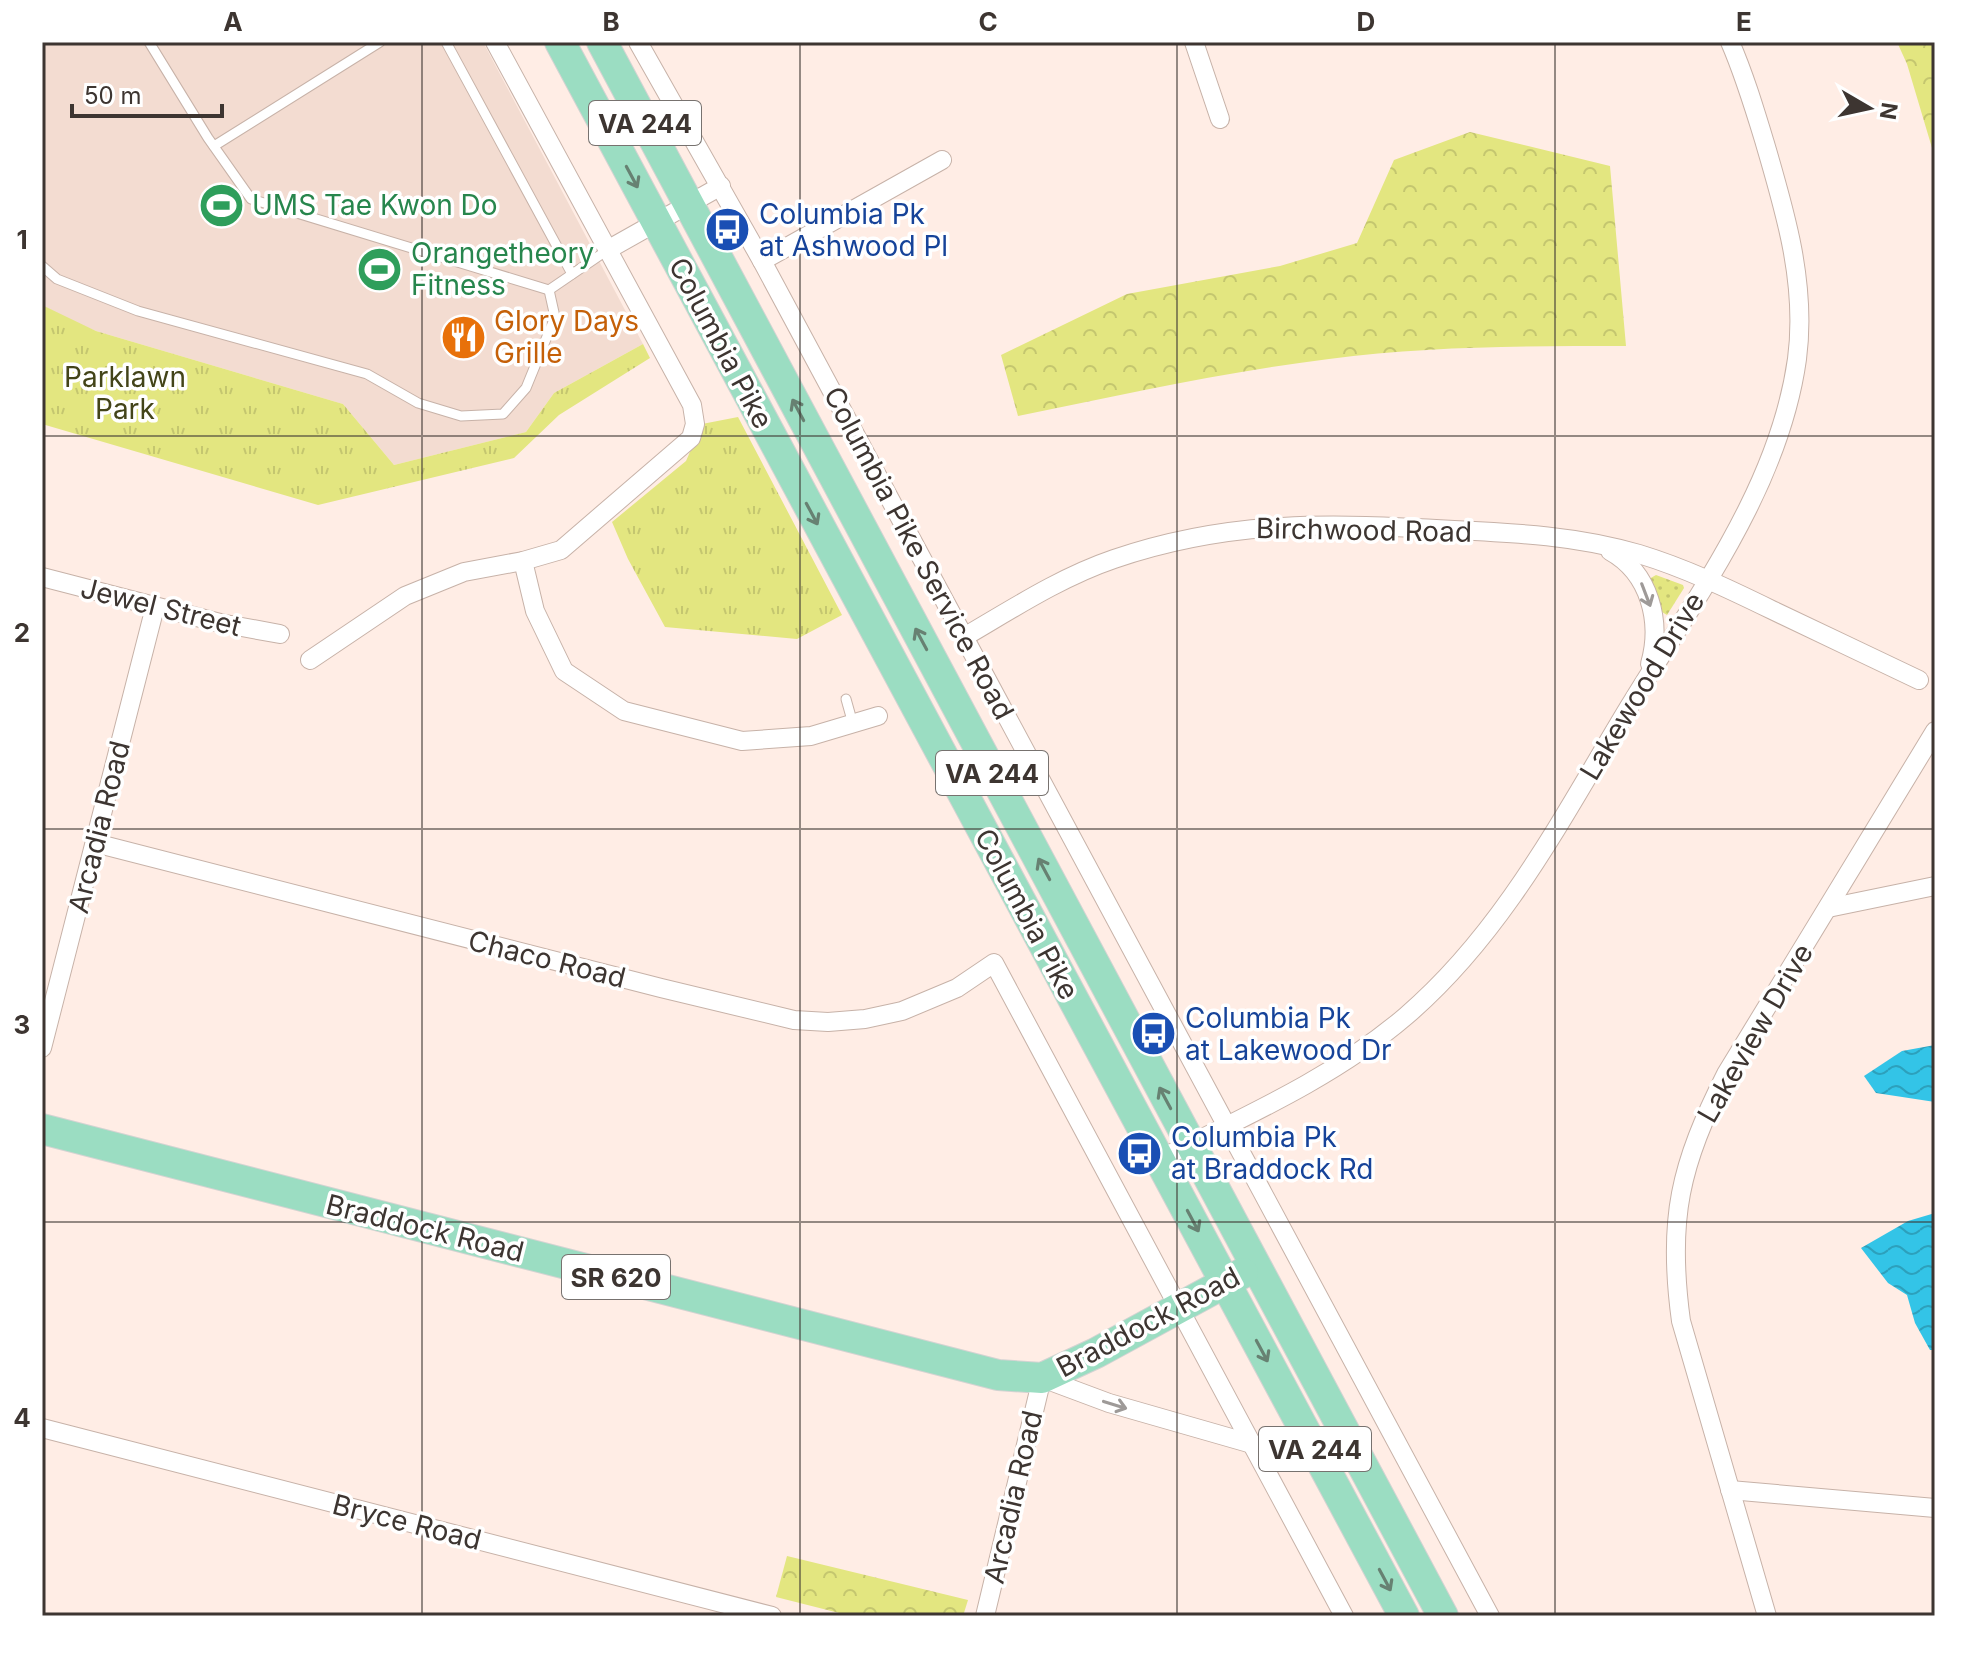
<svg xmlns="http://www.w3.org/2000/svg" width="1977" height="1658" viewBox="0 0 1977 1658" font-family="Inter,sans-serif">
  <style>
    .built { fill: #f3dcd1 }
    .grass { fill: url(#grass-dots) }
    .forest { fill: url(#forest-crowns) }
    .park { fill: url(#park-tufts) }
    .water { fill: url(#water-waves) }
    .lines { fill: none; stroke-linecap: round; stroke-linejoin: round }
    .lane-casing { stroke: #c7b2a8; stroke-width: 11 }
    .street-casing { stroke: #c7b2a8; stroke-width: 20 }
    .primary-casing { stroke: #d4d3d2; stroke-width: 32 }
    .lane { stroke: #fff; stroke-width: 9 }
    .street { stroke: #fff; stroke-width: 18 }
    .primary { stroke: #9bddc2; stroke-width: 30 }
    .oneway { stroke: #678172 }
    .oneway2 { stroke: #9e9a98 }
    .grid { fill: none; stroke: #3d3531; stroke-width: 2; stroke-opacity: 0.55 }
    .labels { text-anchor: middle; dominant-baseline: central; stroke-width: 7; stroke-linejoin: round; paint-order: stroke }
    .shield { fill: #fff; stroke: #77726f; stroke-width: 2 }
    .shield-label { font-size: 26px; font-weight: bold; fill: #3d3531 }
    .leisure-label { font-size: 28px; fill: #27864d; stroke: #fff; text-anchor: start }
    .transit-label { font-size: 28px; fill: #164399; stroke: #fff; text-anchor: start }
    .food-label { font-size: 28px; fill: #c56008; stroke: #fff; text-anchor: start }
    .street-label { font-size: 28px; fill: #3d3531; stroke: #fff }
    .park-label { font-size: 28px; fill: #434419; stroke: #fff }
    .neatline { fill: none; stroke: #3d3531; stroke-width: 3 }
    .grid-label { font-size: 26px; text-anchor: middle; font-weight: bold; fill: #3d3531 }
  </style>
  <defs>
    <pattern id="grass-dots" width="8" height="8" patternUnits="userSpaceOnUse" patternTransform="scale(2)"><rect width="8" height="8" fill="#e3e680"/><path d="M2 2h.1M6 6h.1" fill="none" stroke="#c4c66f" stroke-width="1.8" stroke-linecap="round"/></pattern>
    <pattern id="forest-crowns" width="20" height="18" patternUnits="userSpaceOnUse" patternTransform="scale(2)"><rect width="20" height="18" fill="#e3e680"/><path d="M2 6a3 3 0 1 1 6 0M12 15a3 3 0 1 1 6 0" fill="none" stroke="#c4c66f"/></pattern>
    <pattern id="park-tufts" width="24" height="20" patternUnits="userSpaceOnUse" patternTransform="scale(2)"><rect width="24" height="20" fill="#e3e680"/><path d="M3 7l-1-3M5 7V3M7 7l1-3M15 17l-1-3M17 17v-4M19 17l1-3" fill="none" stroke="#c4c66f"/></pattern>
    <pattern id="water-waves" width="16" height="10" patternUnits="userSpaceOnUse" patternTransform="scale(2)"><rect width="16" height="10" fill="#33c4e7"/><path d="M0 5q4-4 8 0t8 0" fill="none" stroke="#2ca0bc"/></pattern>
  </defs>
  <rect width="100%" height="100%" fill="#ffede5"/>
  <polygon class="built" points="42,42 483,42 643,344 554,393 526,432 394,465 343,404 96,331 71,321 42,305"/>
  <polygon class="grass" points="1656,575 1683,585 1684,588 1667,615 1662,612 1649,579"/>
  <g class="forest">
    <polygon points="1897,42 1935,42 1935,158 1907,64"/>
    <path d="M1470 132 1610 166 1626 346C1527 346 1427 346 1329 359 1224 372 1121 395 1018 416L1001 355 1127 294 1280 266 1357 243 1394 160Z"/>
    <polygon points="787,1556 968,1600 963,1616 851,1616 776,1597"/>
  </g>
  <g class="park">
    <polygon points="42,305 96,331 343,404 394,465 526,432 554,393 643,344 650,358 559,415 514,458 318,505 42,424"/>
    <polygon points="738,417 842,615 797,639 665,627 628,559 612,522 686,461 702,424"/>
  </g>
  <g class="water">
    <polygon points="1935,1045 1935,1102 1876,1093 1864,1076 1902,1051"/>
    <polygon points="1935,1213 1935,1350 1930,1350 1915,1323 1907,1295 1888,1283 1861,1248 1908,1221"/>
  </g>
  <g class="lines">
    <defs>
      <g id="lane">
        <polyline points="149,42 208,138 251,199 549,290 609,249"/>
        <polyline points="446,42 572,274"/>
        <polyline points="214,146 380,42"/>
        <polyline points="42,266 57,279 138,311 367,374 418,403 461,416 503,414 526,388 555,317 549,290"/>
        <polyline points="846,699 853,724"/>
      </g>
      <g id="street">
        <polyline points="638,42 762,261 1490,1616"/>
        <polyline points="1194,42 1220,119"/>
        <polyline points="609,249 721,186"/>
        <polyline points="762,261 942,160"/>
        <path d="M1610 551C1650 573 1662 622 1650 664"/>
        <polyline points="523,561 535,611 564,671 624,711 742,741 811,736 878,716"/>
        <polyline points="42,577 220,623 280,634"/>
        <path d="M964 637C1012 609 1061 577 1114 559 1231 519 1332 523 1454 530 1517 533 1578 536 1639 554 1685 568 1729 589 1772 610 1821 633 1870 657 1919 680"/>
        <polyline points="310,660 405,596 464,572 523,561 561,550 691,438 695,424 692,405 495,42"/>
        <polyline points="95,843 661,988 794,1020 828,1022 865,1019 902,1011 957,988 994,963 1344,1616"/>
        <polyline points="1828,908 1935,886"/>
        <polyline points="42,1048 155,607"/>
        <path d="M1160 1159C1244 1117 1335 1077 1406 1016 1504 932 1563 816 1629 707 1695 598 1779 488 1797 359 1807 284 1785 211 1764 140 1754 107 1744 74 1730 42"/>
        <polyline points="42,1428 772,1616"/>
        <polyline points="1730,1490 1935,1508"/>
        <polyline points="985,1616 1042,1378 1109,1403 1252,1444"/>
        <path d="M1767 1616 1681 1321C1667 1219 1680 1165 1726 1074L1935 731"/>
      </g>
      <g id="primary">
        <polyline points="560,42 1404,1616"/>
        <polyline points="602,42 1443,1616"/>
        <polyline points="42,1129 998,1375 1042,1378 1096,1353 1243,1273"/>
      </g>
    </defs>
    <use href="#lane" class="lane-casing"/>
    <use href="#street" class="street-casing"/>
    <use href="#primary" class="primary-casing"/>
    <use href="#lane" class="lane"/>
    <use href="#street" class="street"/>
    <use href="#primary" class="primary"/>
  </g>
  <defs><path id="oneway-shaft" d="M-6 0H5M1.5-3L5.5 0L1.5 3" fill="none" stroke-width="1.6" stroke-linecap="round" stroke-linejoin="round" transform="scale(2)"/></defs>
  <g class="oneway">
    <use href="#oneway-shaft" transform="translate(632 177) rotate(62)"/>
    <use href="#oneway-shaft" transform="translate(798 410) rotate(-118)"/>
    <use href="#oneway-shaft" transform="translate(812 514) rotate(62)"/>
    <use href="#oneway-shaft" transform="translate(921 639) rotate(-118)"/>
    <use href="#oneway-shaft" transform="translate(1044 869) rotate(-118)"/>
    <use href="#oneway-shaft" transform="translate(1165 1098) rotate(-118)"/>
    <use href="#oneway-shaft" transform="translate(1193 1221) rotate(62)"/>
    <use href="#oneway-shaft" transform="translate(1262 1351) rotate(62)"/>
    <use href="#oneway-shaft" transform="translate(1385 1580) rotate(62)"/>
  </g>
  <g class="oneway2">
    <use href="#oneway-shaft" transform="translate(1646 595) rotate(69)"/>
    <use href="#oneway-shaft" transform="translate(1115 1405) rotate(17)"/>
  </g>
  <path class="grid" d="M422 42V1616M800 42V1616M1177 42V1616M1555 42V1616M42 436H1935M42 829H1935M42 1222H1935"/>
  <defs>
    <symbol id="stadium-disc" viewBox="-11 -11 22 22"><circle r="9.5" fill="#2e9e5b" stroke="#fff"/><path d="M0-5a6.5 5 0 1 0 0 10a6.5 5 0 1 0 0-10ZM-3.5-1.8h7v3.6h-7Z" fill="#fff"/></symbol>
    <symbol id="bus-disc" viewBox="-11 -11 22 22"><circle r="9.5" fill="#1a4fb4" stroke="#fff"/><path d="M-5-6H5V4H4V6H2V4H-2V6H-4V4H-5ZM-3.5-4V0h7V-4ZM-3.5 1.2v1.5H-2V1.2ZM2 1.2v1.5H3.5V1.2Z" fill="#fff"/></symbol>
    <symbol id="restaurant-disc" viewBox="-11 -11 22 22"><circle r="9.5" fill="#e8710a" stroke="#fff"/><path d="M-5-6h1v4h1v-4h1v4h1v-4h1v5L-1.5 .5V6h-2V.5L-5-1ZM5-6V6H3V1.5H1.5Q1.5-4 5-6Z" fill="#fff"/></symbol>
  </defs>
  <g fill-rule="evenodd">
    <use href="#stadium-disc" x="196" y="180" width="51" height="51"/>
    <use href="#bus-disc" x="702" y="204" width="51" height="51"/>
    <use href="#stadium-disc" x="354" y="244" width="51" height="51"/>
    <use href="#restaurant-disc" x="438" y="312" width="51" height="51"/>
    <use href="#bus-disc" x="1128" y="1008" width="51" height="51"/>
    <use href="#bus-disc" x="1114" y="1128" width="51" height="51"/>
  </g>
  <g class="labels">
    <g class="shield">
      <rect x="589" y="101" width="112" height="44" rx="6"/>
      <rect x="936" y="751" width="112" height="44" rx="6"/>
      <rect x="562" y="1255" width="108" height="44" rx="6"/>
      <rect x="1259" y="1427" width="112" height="44" rx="6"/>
    </g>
    <g class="shield-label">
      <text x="645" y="123">VA 244</text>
      <text x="992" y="773">VA 244</text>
      <text x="616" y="1277">SR 620</text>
      <text x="1315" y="1449">VA 244</text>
    </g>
    <g class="leisure-label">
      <text x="252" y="205">UMS Tae Kwon Do</text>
      <text x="411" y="253">Orangetheory<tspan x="411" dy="32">Fitness</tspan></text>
    </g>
    <g class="transit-label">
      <text x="759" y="214">Columbia Pk<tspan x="759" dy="32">at Ashwood Pl</tspan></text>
      <text x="1185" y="1018">Columbia Pk<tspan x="1185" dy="32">at Lakewood Dr</tspan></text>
      <text x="1171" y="1137">Columbia Pk<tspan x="1171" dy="32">at Braddock Rd</tspan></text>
    </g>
    <g class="food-label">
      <text x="494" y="321">Glory Days<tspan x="494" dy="32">Grille</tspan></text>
    </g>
    <g class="street-label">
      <text transform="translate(721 343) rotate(62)">Columbia Pike</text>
      <text transform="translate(1364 530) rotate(1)">Birchwood Road</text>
      <text transform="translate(919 553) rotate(62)">Columbia Pike Service Road</text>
      <text transform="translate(161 607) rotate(14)">Jewel Street</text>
      <text transform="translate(1642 686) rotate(-59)">Lakewood Drive</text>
      <text transform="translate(99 827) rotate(-76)">Arcadia Road</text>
      <text transform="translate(1027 914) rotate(62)">Columbia Pike</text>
      <text transform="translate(547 959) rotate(14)">Chaco Road</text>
      <text transform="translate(1755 1033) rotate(-60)">Lakeview Drive</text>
      <text transform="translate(425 1228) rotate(14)">Braddock Road</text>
      <text transform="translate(1148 1322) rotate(-28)">Braddock Road</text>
      <text transform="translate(1013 1497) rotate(-77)">Arcadia Road</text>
      <text transform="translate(407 1522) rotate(14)">Bryce Road</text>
    </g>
    <g class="park-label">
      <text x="125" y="377">Parklawn<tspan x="125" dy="32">Park</tspan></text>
    </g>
  </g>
  <rect width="1977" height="1658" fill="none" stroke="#ffffff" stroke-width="88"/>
  <g transform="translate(1869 108) rotate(99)" stroke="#ffffff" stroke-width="6" paint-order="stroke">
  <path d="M0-6L14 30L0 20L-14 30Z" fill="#3d3531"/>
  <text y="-12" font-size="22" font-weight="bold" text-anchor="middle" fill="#3d3531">N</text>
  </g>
  <path d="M72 104v12h150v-12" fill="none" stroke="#3d3531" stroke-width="4"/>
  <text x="84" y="104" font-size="24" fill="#3d3531" stroke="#ffffff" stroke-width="6" paint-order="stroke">50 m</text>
  <rect x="44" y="44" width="1889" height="1570" class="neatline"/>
  <g class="grid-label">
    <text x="233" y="31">A</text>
    <text x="611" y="31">B</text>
    <text x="988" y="31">C</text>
    <text x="1366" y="31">D</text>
    <text x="1744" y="31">E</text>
    <text x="22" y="249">1</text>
    <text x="22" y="642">2</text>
    <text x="22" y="1034">3</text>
    <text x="22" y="1427">4</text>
  </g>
</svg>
